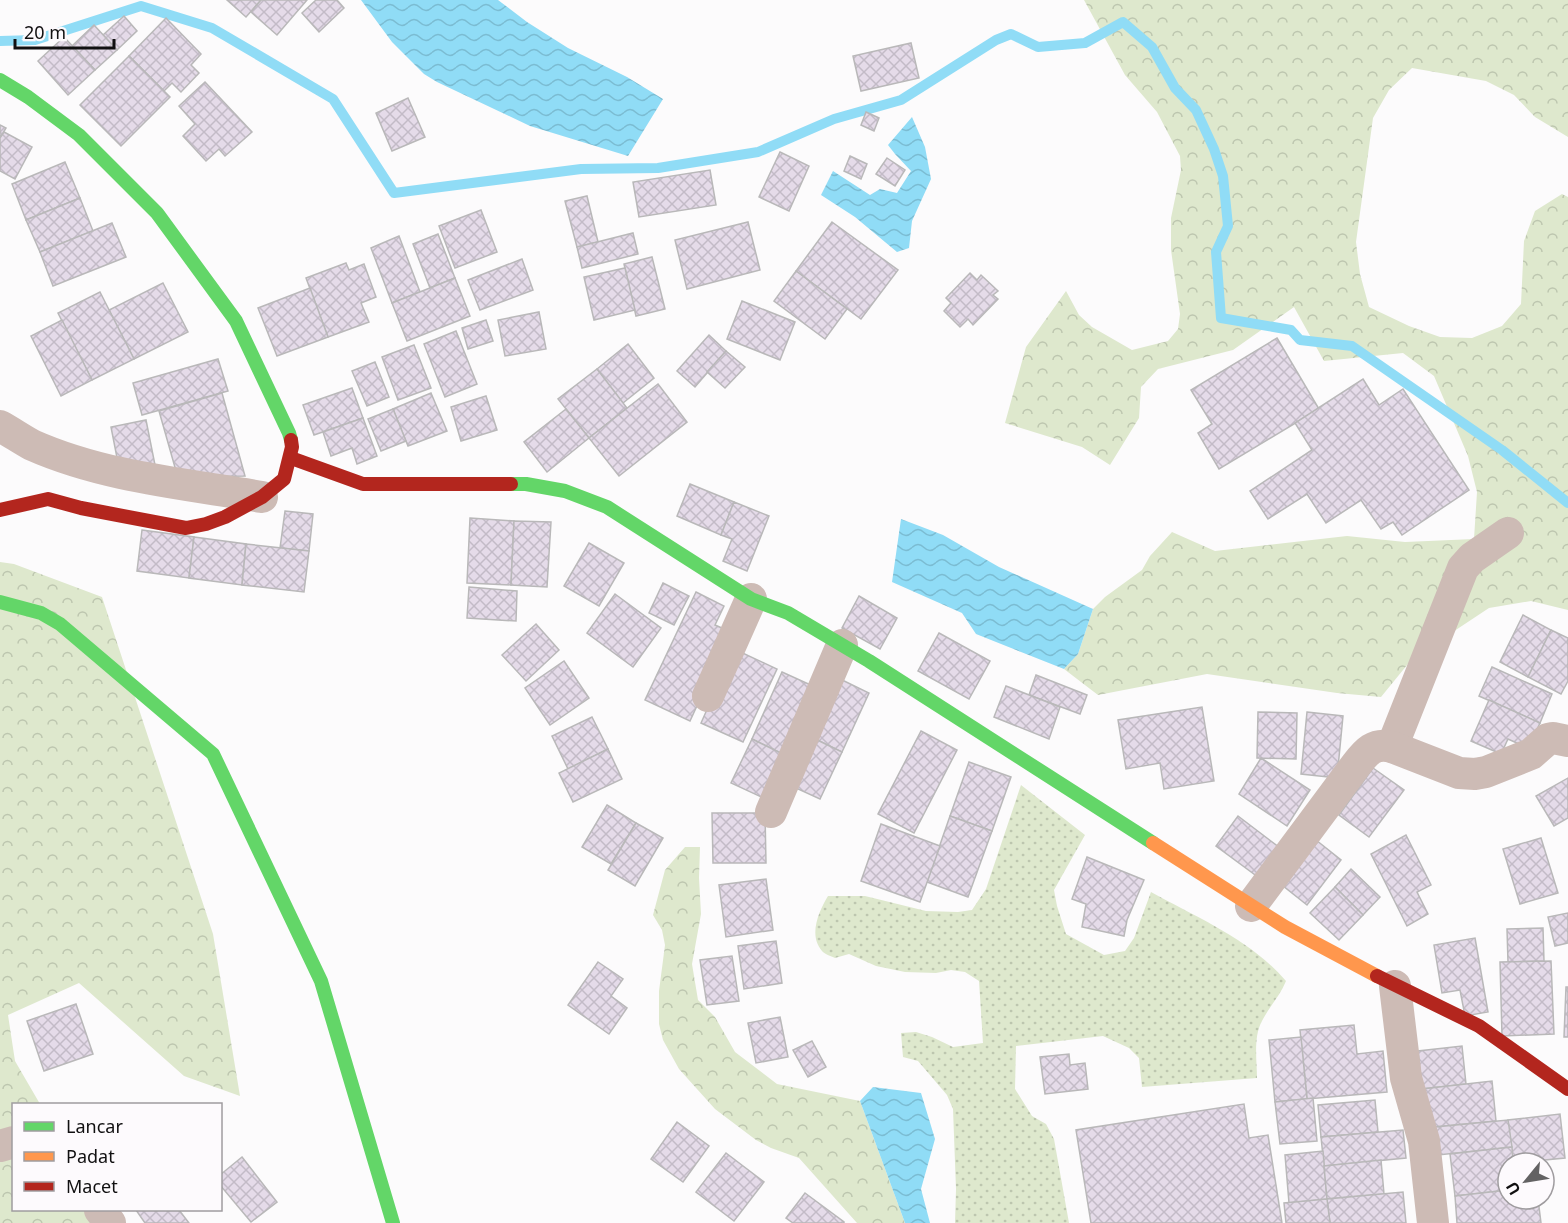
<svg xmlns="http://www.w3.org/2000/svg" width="1568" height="1223" viewBox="0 0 1568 1223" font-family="'Noto Sans',sans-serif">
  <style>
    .green { fill: url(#green-dots) }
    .forest { fill: url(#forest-crowns) }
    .water { fill: url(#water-waves) }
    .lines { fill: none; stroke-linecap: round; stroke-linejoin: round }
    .stream { stroke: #90dcf6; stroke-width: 10 }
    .building { fill: url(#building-cross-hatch); stroke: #b9b8b9; stroke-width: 1.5 }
    .street { stroke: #cdbbb5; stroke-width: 32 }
    .fast { stroke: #63d668; stroke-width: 14 }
    .slow { stroke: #ff974d; stroke-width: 14 }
    .jam { stroke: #b3261e; stroke-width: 14 }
  </style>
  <defs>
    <pattern id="green-dots" width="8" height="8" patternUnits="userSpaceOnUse" patternTransform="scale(1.5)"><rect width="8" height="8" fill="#dee8cd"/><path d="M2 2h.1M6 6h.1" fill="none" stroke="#bdc6af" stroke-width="1.8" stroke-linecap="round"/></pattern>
    <pattern id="forest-crowns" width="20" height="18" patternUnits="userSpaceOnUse" patternTransform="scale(1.5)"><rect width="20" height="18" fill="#dee8cd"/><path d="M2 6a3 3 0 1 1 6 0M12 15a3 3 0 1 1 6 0" fill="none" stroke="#bdc6af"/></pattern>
    <pattern id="water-waves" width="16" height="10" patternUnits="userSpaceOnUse" patternTransform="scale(1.5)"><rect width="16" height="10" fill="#90dcf6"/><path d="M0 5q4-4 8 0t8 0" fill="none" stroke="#7bbcd2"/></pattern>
    <pattern id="building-cross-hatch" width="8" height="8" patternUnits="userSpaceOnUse" patternTransform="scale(1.5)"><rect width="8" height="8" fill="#e5dbe9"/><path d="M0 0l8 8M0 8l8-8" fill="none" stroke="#c3bbc7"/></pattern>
  </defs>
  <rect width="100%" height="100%" fill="#fcfbfc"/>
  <path class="green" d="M1021 785 1085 835 1054 890 1057 906 1066 934 1104 955 1125 951 1134 938 1151 892C1198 918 1251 940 1286 981 1280 996 1269 1007 1262 1021 1253 1037 1257 1061 1257 1078L1142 1087 1139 1058 1129 1048 1103 1036 1016 1046 1015 1089 1032 1116 1046 1124 1054 1139 1069 1223H955L956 1189 953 1109 947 1095 918 1061 903 1057 901 1033 916 1032 932 1037 953 1047 983 1043 979 981 965 972 951 970 936 973 905 972 876 966 849 954 835 958C831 956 824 954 822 951 808 935 819 911 828 896H865L926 911 958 912 972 910 986 889Z"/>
  <g class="forest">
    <polygon points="1084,0 1568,0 1568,137 1535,117 1514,95 1486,81 1412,68 1389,90 1373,118 1356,242 1360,274 1369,307 1409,326 1440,337 1472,338 1502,326 1521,304 1524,241 1535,211 1562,194 1568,197 1568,610 1531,601 1489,608 1412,659 1381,697 1337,693 1207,674 1098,695 1064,669 1078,654 1093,609 1105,597 1142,570 1150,556 1172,532 1215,551 1347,536 1405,542 1474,539 1477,492 1468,456 1434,376 1403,353 1324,361 1294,307 1233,350 1158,369 1141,387 1139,418 1110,465 1082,447 1005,423 1026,347 1066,291 1079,315 1092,327 1132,350 1168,341 1178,329 1180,314 1171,250 1171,218 1181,170 1180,156 1157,112 1125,75"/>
    <polygon points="0,562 14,564 102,597 213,934 240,1096 184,1076 79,983 8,1015 15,1061 40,1104 14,1104 14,1210 99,1210 107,1223 0,1223"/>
    <polygon points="685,847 700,847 699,878 701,914 692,964 698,1000 715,1017 735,1052 777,1084 860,1101 905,1223 857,1223 799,1158 771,1148 756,1140 715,1109 679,1069 663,1040 659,1024 659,991 665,945 662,930 653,915 665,870"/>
  </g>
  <g class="water">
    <polygon points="361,0 498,0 527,22 568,48 627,77 663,99 628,156 530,126 437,82 424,74 392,42"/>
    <polygon points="912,117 925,147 931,179 912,221 909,248 897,252 855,217 821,195 833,171 870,195 880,189 897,193 911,171 895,154 888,145"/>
    <polygon points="901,519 943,535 999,567 1093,609 1078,654 1064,669 976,634 962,613 892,582"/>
    <polygon points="873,1087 921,1093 935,1139 921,1189 930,1223 905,1223 860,1101"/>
  </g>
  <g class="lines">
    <polyline class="stream" points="0,41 35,40 141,6 212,28 333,99 394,193 581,169 658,168 758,152 834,119 901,100 996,40 1011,34 1038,47 1085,43 1123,22 1152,47 1175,88 1196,110 1214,149 1223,176 1228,226 1216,252 1221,318 1291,330 1300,340 1352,346 1502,450 1568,503"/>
  </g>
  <g class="building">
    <polygon points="227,0 261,0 246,17"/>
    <polygon points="261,0 307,0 277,35 251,12"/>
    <polygon points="316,0 337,0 344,8 319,32 302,13"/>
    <polygon points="124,16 137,31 117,50 103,35"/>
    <polygon points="166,18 201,54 191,65 199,73 181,92 172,83 164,91 129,56"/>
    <polygon points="94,25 117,50 95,70 72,46"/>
    <polygon points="64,37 95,70 68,95 38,61"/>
    <polygon points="911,43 919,78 861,91 853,56"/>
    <polygon points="129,56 170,97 121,146 80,105"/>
    <polygon points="205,82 252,132 225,156 219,149 206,161 183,136 195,124 179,106"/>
    <polygon points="408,98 425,137 392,151 376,113"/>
    <polygon points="866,112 879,118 874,131 861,125"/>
    <polygon points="0,125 6,128 0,138"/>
    <polygon points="4,132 32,147 15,179 0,171 0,138"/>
    <polygon points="780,152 809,166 789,211 759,197"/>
    <polygon points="850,156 867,164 861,179 844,171"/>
    <polygon points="887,158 905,170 895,186 876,174"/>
    <polygon points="65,162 80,198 26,220 12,184"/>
    <polygon points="710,170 716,205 639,217 633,182"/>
    <polygon points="587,196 598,242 577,247 565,201"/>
    <polygon points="80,198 93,231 40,252 26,220"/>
    <polygon points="481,210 497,252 455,268 439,226"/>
    <polygon points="748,222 760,270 687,289 675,240"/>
    <polygon points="832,222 898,270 861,319 796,271"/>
    <polygon points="112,223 126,257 53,286 40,252"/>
    <polygon points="633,233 638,254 582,268 577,247"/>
    <polygon points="438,234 455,278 430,288 413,244"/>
    <polygon points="399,236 420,292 392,303 371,248"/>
    <polygon points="652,257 665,309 636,316 624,264"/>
    <polygon points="522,259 533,290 480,310 468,280"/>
    <polygon points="346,263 349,270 364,264 376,297 361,303 369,322 328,337 306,278"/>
    <polygon points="625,268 635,310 594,320 584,277"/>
    <polygon points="796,271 847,309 825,339 774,301"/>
    <polygon points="970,273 977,280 981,275 998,291 993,295 998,299 973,325 968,319 960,327 944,311 951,303 946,298"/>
    <polygon points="455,278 470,316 407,341 392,303"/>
    <polygon points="163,283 188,332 134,359 109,310"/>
    <polygon points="310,288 328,337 277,356 258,308"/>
    <polygon points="100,292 134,359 92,380 58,313"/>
    <polygon points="742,301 795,322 780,360 727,339"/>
    <polygon points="539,312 546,349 505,356 498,320"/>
    <polygon points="62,320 92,380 61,396 31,336"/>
    <polygon points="486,320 493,341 468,349 462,328"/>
    <polygon points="456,331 477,384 445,397 424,344"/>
    <polygon points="709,335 726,351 695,387 677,371"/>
    <polygon points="1277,338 1319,409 1219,469 1198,433 1212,424 1191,390"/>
    <polygon points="628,344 654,378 623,403 597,369"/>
    <polygon points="414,345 431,388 398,400 382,357"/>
    <polygon points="726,351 745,367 725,388 707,372"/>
    <polygon points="218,359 228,391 142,415 133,383"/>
    <polygon points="375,362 389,397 367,406 352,371"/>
    <polygon points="597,369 627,408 589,438 558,399"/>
    <polygon points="1363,379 1379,405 1403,389 1469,490 1402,535 1393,522 1381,529 1361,500 1326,523 1307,494 1268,519 1250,491 1312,450 1295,423"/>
    <polygon points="658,384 687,422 619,476 589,438"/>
    <polygon points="352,388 363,418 314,435 303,405"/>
    <polygon points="222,393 245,476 193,477 176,471 159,411"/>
    <polygon points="431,393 447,431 408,446 393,409"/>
    <polygon points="486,396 497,430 461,441 451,407"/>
    <polygon points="393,409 406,441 381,451 368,419"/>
    <polygon points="566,409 589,438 547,472 524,442"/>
    <polygon points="363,418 377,456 357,464 352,448 331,456 323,432"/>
    <polygon points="146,420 155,465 120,473 111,427"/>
    <polygon points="690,484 734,502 721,535 677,516"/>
    <polygon points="734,502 769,516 747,571 723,561 732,539 721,535"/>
    <polygon points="285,511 313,514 309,551 280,548"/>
    <polygon points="470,518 514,521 511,585 467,583"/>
    <polygon points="514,521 551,522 547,587 511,585"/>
    <polygon points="142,530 194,537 189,578 137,571"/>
    <polygon points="194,537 246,544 242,585 189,578"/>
    <polygon points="589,543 624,563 599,606 564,586"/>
    <polygon points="246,544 309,551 304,592 242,585"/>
    <polygon points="663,583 689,596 674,625 649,613"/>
    <polygon points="469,587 517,591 516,621 467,618"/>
    <polygon points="696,592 724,606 715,625 731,632 690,721 645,700"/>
    <polygon points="615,594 661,628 633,667 587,633"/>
    <polygon points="859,596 897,618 880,649 842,628"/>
    <polygon points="1523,615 1551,630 1528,677 1500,662"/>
    <polygon points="536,624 559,650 526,681 502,655"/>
    <polygon points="1551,630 1568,638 1568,681 1561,694 1528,677"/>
    <polygon points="939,633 990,661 969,699 918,671"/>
    <polygon points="734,649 777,669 743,742 701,723"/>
    <polygon points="564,661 589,698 550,725 525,688"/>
    <polygon points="1492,667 1552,694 1540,723 1479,696"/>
    <polygon points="782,672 822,690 791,758 752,739"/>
    <polygon points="1036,675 1087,695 1080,714 1029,695"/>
    <polygon points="836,677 869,693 842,752 809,736"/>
    <polygon points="1006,686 1060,707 1049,739 994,717"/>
    <polygon points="1489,700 1540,723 1528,748 1508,739 1501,754 1471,741"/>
    <polygon points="1202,707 1214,781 1164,789 1160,763 1126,769 1118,720"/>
    <polygon points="1258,712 1297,713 1296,759 1257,758"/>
    <polygon points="1307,712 1343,716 1337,778 1301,774"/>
    <polygon points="592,717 608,749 568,769 552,736"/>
    <polygon points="921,731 957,750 914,833 878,814"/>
    <polygon points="809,736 842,752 820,799 787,784"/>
    <polygon points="752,739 791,758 770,801 731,783"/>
    <polygon points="608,749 622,779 573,802 559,773"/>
    <polygon points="1261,758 1310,790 1287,826 1239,794"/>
    <polygon points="969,762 1011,777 992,831 950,816"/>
    <polygon points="1373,768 1404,790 1369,837 1339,815"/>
    <polygon points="1568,778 1568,818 1554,826 1536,796"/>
    <polygon points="607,805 636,823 611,864 582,847"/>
    <polygon points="712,813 765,813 766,863 713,863"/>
    <polygon points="950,816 992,831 968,897 927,882"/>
    <polygon points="1238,816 1284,851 1262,880 1216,846"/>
    <polygon points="636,823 663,838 635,886 608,870"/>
    <polygon points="881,824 940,846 920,902 861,881"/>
    <polygon points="1406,835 1431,885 1417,892 1428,914 1407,926 1371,854"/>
    <polygon points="1541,838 1558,893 1520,904 1503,849"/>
    <polygon points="1316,840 1341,860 1307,905 1282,885"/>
    <polygon points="1087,857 1144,880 1127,920 1124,936 1082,927 1086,904 1072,899"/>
    <polygon points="1351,869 1380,897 1363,915 1335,887"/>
    <polygon points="766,879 773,930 726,937 719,885"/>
    <polygon points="1335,887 1363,915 1339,940 1310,913"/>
    <polygon points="1568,913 1568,943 1555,946 1548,917"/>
    <polygon points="1543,928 1544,961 1508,962 1507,929"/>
    <polygon points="1475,938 1488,1012 1465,1016 1460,990 1442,993 1434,945"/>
    <polygon points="776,941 782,983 744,989 738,946"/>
    <polygon points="732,956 739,1001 707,1005 700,960"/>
    <polygon points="1551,961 1554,1034 1502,1036 1500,962"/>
    <polygon points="598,962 623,979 611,996 627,1008 609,1034 568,1005"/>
    <polygon points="1566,987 1568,987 1568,1037 1564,1037"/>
    <polygon points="76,1004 93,1054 44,1071 27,1021"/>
    <polygon points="780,1017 788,1057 756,1063 748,1023"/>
    <polygon points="1354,1025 1357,1054 1383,1051 1387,1092 1307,1099 1300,1030"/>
    <polygon points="1301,1037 1307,1099 1275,1102 1269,1040"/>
    <polygon points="812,1041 826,1067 808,1077 793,1050"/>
    <polygon points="1462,1046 1466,1084 1422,1089 1418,1051"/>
    <polygon points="1069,1054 1070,1065 1085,1063 1088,1089 1045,1094 1040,1057"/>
    <polygon points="1492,1081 1496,1121 1435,1127 1422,1089"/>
    <polygon points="1313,1098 1317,1141 1280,1144 1275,1102"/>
    <polygon points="1375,1100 1378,1132 1321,1137 1318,1105"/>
    <polygon points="1244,1104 1249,1138 1268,1135 1282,1223 1091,1223 1076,1130"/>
    <polygon points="1560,1114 1565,1158 1513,1163 1508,1120"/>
    <polygon points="1508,1120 1512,1147 1438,1155 1435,1127"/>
    <polygon points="677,1122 709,1146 683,1182 651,1159"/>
    <polygon points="1403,1130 1406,1158 1324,1166 1321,1137"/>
    <polygon points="1512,1147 1513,1163 1508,1163 1508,1190 1455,1196 1450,1154"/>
    <polygon points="1323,1151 1327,1199 1289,1203 1285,1155"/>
    <polygon points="726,1153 764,1182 734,1221 696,1192"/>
    <polygon points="242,1157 277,1202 251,1222 220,1185 220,1175"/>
    <polygon points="1381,1160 1384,1194 1327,1199 1324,1166"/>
    <polygon points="1508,1190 1508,1199 1538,1199 1541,1223 1457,1223 1455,1196"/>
    <polygon points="1403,1192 1406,1223 1330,1223 1327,1199"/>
    <polygon points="805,1193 844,1222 844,1223 793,1223 786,1218"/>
    <polygon points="1327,1199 1330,1223 1286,1223 1284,1203"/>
    <polygon points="136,1210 179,1210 189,1223 145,1223"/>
  </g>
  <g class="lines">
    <g class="street">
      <path d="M0 426C11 432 21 439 32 445 104 477 186 484 262 497"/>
      <polyline points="708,696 751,599"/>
      <polyline points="1392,747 1463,568 1472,558 1508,533"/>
      <polyline points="771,812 842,645"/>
      <path d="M1251 906 1356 765C1366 752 1374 742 1392 747L1459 773 1475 774 1486 772 1531 754 1548 739 1553 738 1568 741"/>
      <polyline points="1395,986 1406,1078 1424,1141 1433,1223"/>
      <polyline points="0,1146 14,1142"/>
      <polyline points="100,1210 110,1223"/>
    </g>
    <g class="fast">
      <polyline points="0,80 28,97 79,135 157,213 236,321 289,433 291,440"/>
      <polyline points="511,484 526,484 565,491 607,507 751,599 788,613 869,661 1153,843"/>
      <polyline points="0,602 41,613 60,624 213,754 321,981 393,1223"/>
    </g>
    <polyline class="slow" points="1153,843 1285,927 1377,976"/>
    <g class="jam">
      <polyline points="291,458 363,484 511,484"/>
      <polyline points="0,510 48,499 81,508 186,528 206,524 225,517 262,497 284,479 292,447 291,440"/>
      <polyline points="1377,976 1479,1026 1568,1089"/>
    </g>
  </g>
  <rect x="12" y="1103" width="210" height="108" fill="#fdfafd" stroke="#9f9c9f" stroke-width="1.5"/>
  <rect x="24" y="1122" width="30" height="9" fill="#63d668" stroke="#9f9c9f" stroke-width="1.5"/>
  <text x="66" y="1133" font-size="18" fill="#111011">Lancar</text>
  <rect x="24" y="1152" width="30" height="9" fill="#ff974d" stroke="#9f9c9f" stroke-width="1.5"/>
  <text x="66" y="1163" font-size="18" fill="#111011">Padat</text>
  <rect x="24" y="1182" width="30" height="9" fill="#b3261e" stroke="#9f9c9f" stroke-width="1.5"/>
  <text x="66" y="1193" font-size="18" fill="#111011">Macet</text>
  <g transform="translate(1526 1181) rotate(240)"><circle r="28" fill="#fdfafd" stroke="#9f9c9f" stroke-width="1.5"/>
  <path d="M0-4.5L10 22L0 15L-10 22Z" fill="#636263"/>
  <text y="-9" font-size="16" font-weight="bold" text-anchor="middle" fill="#111011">U</text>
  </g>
  <path d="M15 39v9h99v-9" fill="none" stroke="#111011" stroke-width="3"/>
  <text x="24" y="39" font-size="18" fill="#111011" stroke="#fdfafd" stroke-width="4.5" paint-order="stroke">20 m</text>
</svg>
